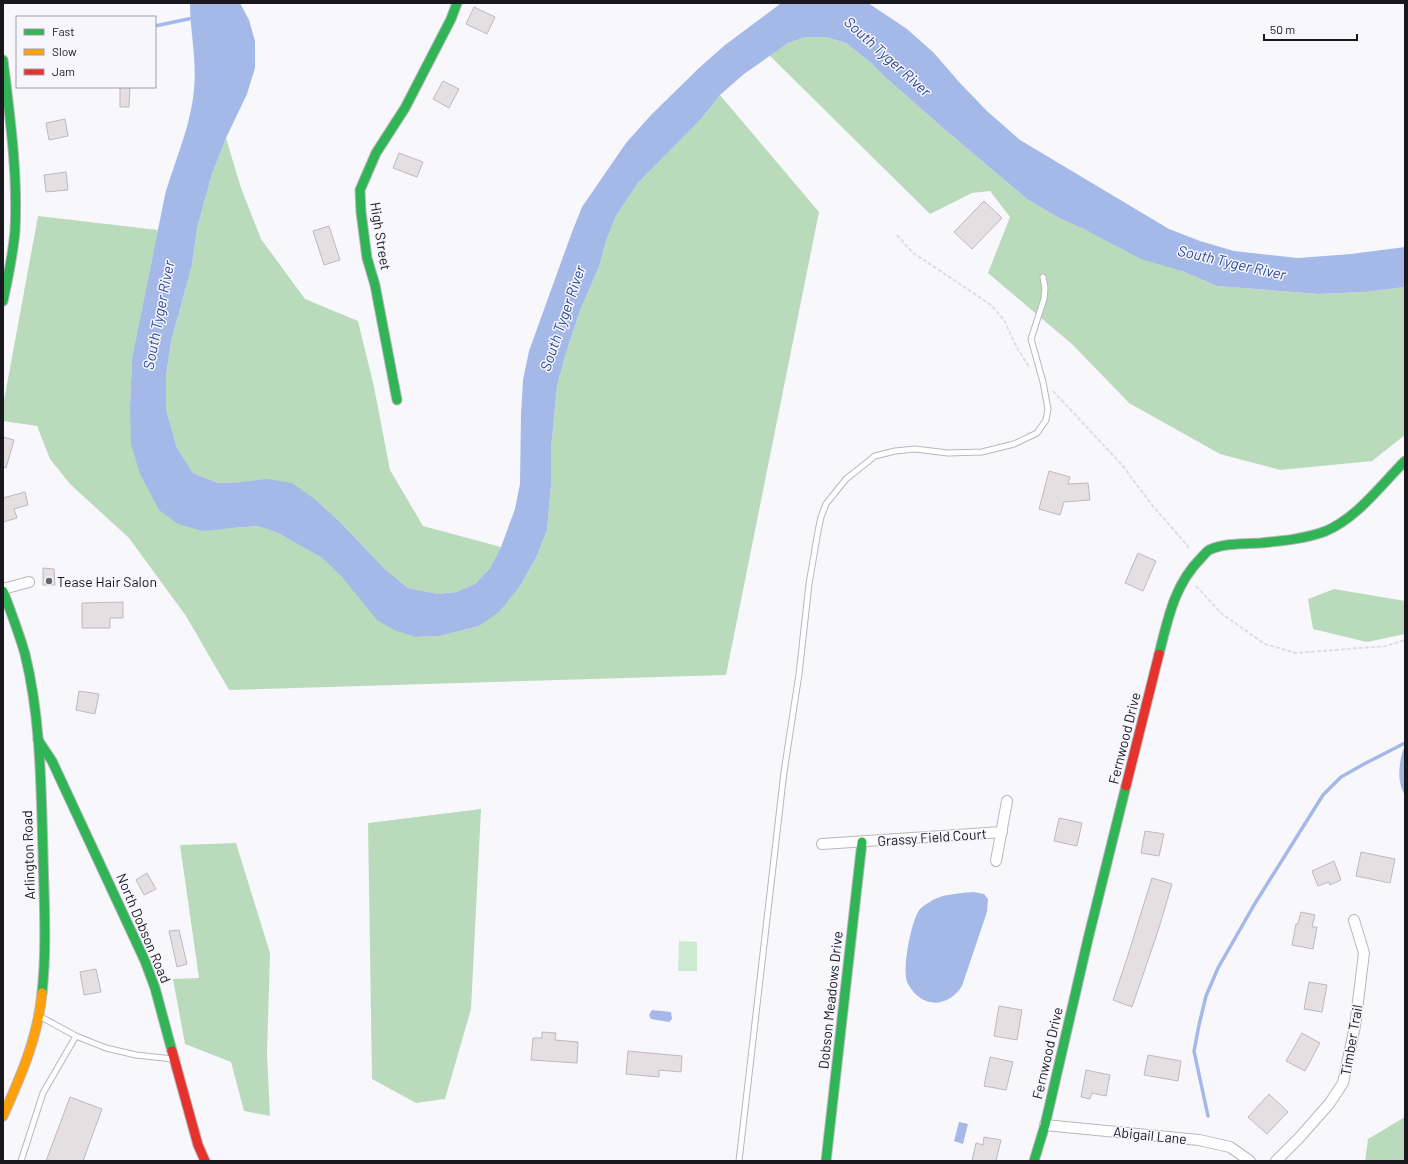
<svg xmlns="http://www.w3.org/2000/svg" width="1408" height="1164" viewBox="0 0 1408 1164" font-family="Barlow,sans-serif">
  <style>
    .green { fill: #cde9cf }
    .forest { fill: #badabc }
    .water { fill: #a4b9e8 }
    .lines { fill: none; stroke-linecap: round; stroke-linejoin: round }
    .stream { stroke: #a4b9e8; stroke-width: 3.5 }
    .building { fill: #e4dfe1; stroke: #beb9bb }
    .lane-casing { stroke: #b8b7bc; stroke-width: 7 }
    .street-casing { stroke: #b8b7bc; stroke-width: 12 }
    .fast-casing { stroke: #b8b7bc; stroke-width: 11 }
    .slow-casing { stroke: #b8b7bc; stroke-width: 11 }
    .jam-casing { stroke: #b8b7bc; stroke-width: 11 }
    .path { stroke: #dedddf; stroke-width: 2; stroke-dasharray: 4 2; stroke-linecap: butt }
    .lane { stroke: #fefeff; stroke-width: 5 }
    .street { stroke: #fefeff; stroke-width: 10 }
    .fast { stroke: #30b455; stroke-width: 9 }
    .slow { stroke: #ff9f0a; stroke-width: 9 }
    .jam { stroke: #e5322d; stroke-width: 9 }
    .poi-dot { fill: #67666c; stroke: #f7f6fe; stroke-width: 1.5 }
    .labels { text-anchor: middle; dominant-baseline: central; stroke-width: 3; stroke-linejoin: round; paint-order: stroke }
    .street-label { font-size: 14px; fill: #19181f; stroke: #f7f6fe }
    .poi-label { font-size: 14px; fill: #19181f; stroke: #f7f6fe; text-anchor: start }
    .water-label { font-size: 15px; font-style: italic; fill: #2a4995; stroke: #f7f6fe }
  </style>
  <rect width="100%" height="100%" fill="#f8f8fc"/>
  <polygon class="green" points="679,941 697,942 697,971 678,971"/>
  <g class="forest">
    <polygon points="806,37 826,37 846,43 870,62 885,77 943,128 1027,199 1059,218 1086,230 1217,286 1318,294 1365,292 1405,287 1405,435 1372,461 1280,470 1220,454 1129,403 1073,345 988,273 1010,217 990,191 972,193 930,214 769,55 788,43"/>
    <polygon points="720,95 819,212 726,675 229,690 186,616 129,538 70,484 50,459 37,426 3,421 3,406 38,216 158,230 132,358 130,407 232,528 258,526 278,533 322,558 342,577 416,637 440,636 479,626 520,586 536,558 547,530 551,485 551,449 557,386 565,356 581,308 599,267 606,241 616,216 638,183 701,119"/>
    <polygon points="226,138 241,188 261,239 305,299 358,321 374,387 390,470 423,526 501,547 490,568 475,584 456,592 438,594 408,588 385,569 339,521 316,500 242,482 218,483 193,473 177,448 166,409 166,378 171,342 192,265 197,228 212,174"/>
    <polygon points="1334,589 1405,601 1405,634 1367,642 1313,629 1308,599"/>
    <polygon points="481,809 471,1009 445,1099 416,1103 372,1079 368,823"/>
    <polygon points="236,843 270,953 267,1053 270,1116 244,1111 231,1062 185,1044 173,979 199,978 180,845"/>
    <polygon points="1405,1117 1405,1161 1365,1161 1368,1139"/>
  </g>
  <g class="water">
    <path d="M190 3H240L249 20 255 41V68L247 94 226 138 212 174 197 228 192 265 171 342 166 377V409L177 448 193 473 218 483 242 482 267 479 292 483 316 500 339 521 385 569 408 588 438 594 456 592 475 584 490 568 501 547 515 509 520 484 521 414 523 380 529 351 572 232 582 207 626 143 651 115 699 68 725 45 780 4 868 3 907 29 934 53 959 82 987 111 1020 140 1169 229 1200 241 1234 251 1298 258 1351 254 1405 247V287L1365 292 1318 294 1217 286 1182 271 1141 259 1086 230 1059 218 1027 199 943 128 885 77 870 62 846 43 826 37H806L788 43 744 74 720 95 701 119 638 183 616 216 606 241 599 267 581 308 565 356 557 386 551 449V485L547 530 536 558 520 586 499 612 479 626 440 636 416 637 394 630 377 620 342 577 322 558 278 533 258 526 232 528 203 531 178 524 159 510 140 474 131 444 130 407 132 358 165 195C175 160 191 126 194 89 197 60 190 32 190 3Z"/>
    <path d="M1405 745V795C1396 782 1399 759 1405 745Z"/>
    <path d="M974 892 984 894 988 899 987 912 962 986C947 1009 921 1008 908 984 901 971 911 924 918 912 920 908 926 904 930 902 940 894 962 893 974 892Z"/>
    <polygon points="652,1010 671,1012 672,1019 669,1022 651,1019 649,1015"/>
    <polygon points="959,1122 968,1124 963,1144 954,1141"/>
  </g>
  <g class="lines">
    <g class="stream">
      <polyline points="155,26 193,18"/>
      <polyline points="1208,1116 1194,1051 1199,1025 1206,996 1218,968 1254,905 1323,795 1341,777 1364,764 1405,743"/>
    </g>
  </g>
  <g class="building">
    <polygon points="474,7 495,17 487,34 466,24"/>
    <polygon points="443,81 459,89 449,108 433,99"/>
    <polygon points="120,87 130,87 129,107 120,107"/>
    <polygon points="65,119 68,136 49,140 46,123"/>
    <polygon points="399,153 423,162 417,177 393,168"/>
    <polygon points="66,172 68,190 46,192 44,175"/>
    <polygon points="984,201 1002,218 972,249 954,232"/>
    <polygon points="329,226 340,260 324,265 313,231"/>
    <polygon points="3,437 14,440 6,468 3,467"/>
    <polygon points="1049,471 1070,477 1068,484 1088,483 1090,500 1064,502 1060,515 1039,509"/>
    <polygon points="25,492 28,505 14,509 17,518 3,522 3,498"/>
    <polygon points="1138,553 1156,561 1143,591 1125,583"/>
    <polygon points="43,568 54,569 55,585 43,585"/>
    <polygon points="123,602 123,618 110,618 110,628 82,628 82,603"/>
    <polygon points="79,691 99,694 95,714 76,710"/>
    <polygon points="1059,818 1082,823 1077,846 1054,841"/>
    <polygon points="1145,831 1164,834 1159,856 1141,853"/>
    <polygon points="1361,852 1395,859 1390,883 1356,876"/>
    <polygon points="1334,861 1341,880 1330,885 1329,882 1318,886 1312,871"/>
    <polygon points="147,873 156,889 144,895 136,880"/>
    <polygon points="1152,878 1172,884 1158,931 1132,1007 1113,1000 1128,955"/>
    <polygon points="1301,912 1315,915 1312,927 1317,927 1313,949 1292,945 1296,924 1298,924"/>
    <polygon points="179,930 187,964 177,967 169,931"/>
    <polygon points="96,969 101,992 84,995 80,972"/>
    <polygon points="1309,982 1327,985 1322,1012 1304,1009"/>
    <polygon points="999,1006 1022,1010 1017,1040 994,1036"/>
    <polygon points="542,1032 556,1033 555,1040 578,1042 577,1063 531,1060 533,1038 542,1038"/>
    <polygon points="1302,1033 1320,1043 1305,1071 1286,1061"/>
    <polygon points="628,1051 682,1056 681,1072 659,1070 659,1077 626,1074"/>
    <polygon points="1148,1055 1181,1061 1178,1081 1144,1075"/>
    <polygon points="990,1057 1013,1062 1006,1090 984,1086"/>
    <polygon points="1086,1070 1110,1075 1106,1096 1092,1093 1090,1099 1081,1097"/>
    <polygon points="1269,1094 1288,1112 1267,1134 1248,1117"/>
    <polygon points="70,1097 102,1109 83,1161 46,1161"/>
    <polygon points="984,1137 1001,1140 996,1161 972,1161 976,1143 983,1145"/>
  </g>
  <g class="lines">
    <defs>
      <g id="lane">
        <polyline points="76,1036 106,1048 136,1055 173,1059"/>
        <polyline points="21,1161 43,1093 76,1036 41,1017"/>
        <polyline points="739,1161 784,772 799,674 809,584 818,531 821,517 826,504 846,479 875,456 895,451 915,449 948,453 982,452 1014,444 1037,433 1046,420 1048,409 1043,382 1031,339 1044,299 1045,288 1043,277"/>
      </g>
      <g id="street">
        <polyline points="3,589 29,582"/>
        <polyline points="822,844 1002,832"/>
        <polyline points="996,861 1007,801"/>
        <polyline points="1045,1125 1199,1140 1230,1147 1250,1161"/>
        <polyline points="1276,1161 1299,1138 1329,1104 1343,1083 1355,1026 1364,953 1354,920"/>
      </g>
      <g id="fast">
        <path d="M3 60C10 117 18 174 15 231 13 255 8 278 3 301"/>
        <polyline points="397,400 375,285 367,258 361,212 360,190 376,153 405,108 451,19 457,3"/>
        <path d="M3 591C11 612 19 633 25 654 41 719 41 787 43 853 44 900 47 947 42 993"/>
        <path d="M1159 654C1168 619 1174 585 1201 558 1203 556 1206 552 1209 550 1224 543 1244 544 1260 543 1282 541 1305 539 1326 531 1358 517 1381 485 1405 461"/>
        <polyline points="38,740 52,761 145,961 155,988 172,1051"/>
        <polyline points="826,1161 862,842"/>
        <polyline points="1034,1161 1045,1125 1088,939 1126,786"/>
      </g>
      <path id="slow" d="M3 1116C21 1076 38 1037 42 993"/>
      <g id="jam">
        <polyline points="1126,786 1159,654"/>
        <polyline points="172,1051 198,1145 205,1161"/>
      </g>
    </defs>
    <use href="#lane" class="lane-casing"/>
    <use href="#street" class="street-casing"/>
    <use href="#fast" class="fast-casing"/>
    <use href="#slow" class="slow-casing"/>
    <use href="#jam" class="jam-casing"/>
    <g class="path">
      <polyline points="897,235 912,252 991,305 1004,320 1016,346 1029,367"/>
      <polyline points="1053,391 1122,465 1152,505 1186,544 1190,550"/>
      <polyline points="1196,586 1222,614 1265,644 1296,653 1386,646 1405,640"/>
    </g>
    <use href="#lane" class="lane"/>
    <use href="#street" class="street"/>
    <use href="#fast" class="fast"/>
    <use href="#slow" class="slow"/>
    <use href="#jam" class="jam"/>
  </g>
  <circle class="poi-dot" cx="49" cy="581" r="4"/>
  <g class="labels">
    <g class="street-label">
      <text transform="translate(381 236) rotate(81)">High Street</text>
      <text transform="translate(1124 738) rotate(-76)">Fernwood Drive</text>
      <text transform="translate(932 837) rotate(-4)">Grassy Field Court</text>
      <text transform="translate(28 855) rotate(-92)">Arlington Road</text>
      <text transform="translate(144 928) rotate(67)">North Dobson Road</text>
      <text transform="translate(830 1000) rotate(-84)">Dobson Meadows Drive</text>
      <text transform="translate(1351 1040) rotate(-80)">Timber Trail</text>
      <text transform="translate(1047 1053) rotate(-77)">Fernwood Drive</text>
      <text transform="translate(1150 1135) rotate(6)">Abigail Lane</text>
    </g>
    <g class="poi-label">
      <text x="57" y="581">Tease Hair Salon</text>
    </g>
    <g class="water-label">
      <text transform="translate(888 56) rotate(42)">South Tyger River</text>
      <text transform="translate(1232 262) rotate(13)">South Tyger River</text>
      <text transform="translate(158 315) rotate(-79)">South Tyger River</text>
      <text transform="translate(562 318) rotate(-71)">South Tyger River</text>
    </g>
  </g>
  <rect width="1408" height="1164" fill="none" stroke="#19181f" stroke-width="8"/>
  <rect x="16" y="16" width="140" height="72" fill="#f7f6fe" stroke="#9e9da5"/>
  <rect x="24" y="29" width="20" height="6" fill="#30b455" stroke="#9e9da5"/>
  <text x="52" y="36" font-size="12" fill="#19181f">Fast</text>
  <rect x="24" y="49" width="20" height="6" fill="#ff9f0a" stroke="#9e9da5"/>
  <text x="52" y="56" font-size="12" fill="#19181f">Slow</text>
  <rect x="24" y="69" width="20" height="6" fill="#e5322d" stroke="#9e9da5"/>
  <text x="52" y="76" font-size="12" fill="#19181f">Jam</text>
  <path d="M1264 34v6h93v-6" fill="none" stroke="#19181f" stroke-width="2"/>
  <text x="1270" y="34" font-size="12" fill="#19181f" stroke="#f7f6fe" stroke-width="3" paint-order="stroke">50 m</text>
</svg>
